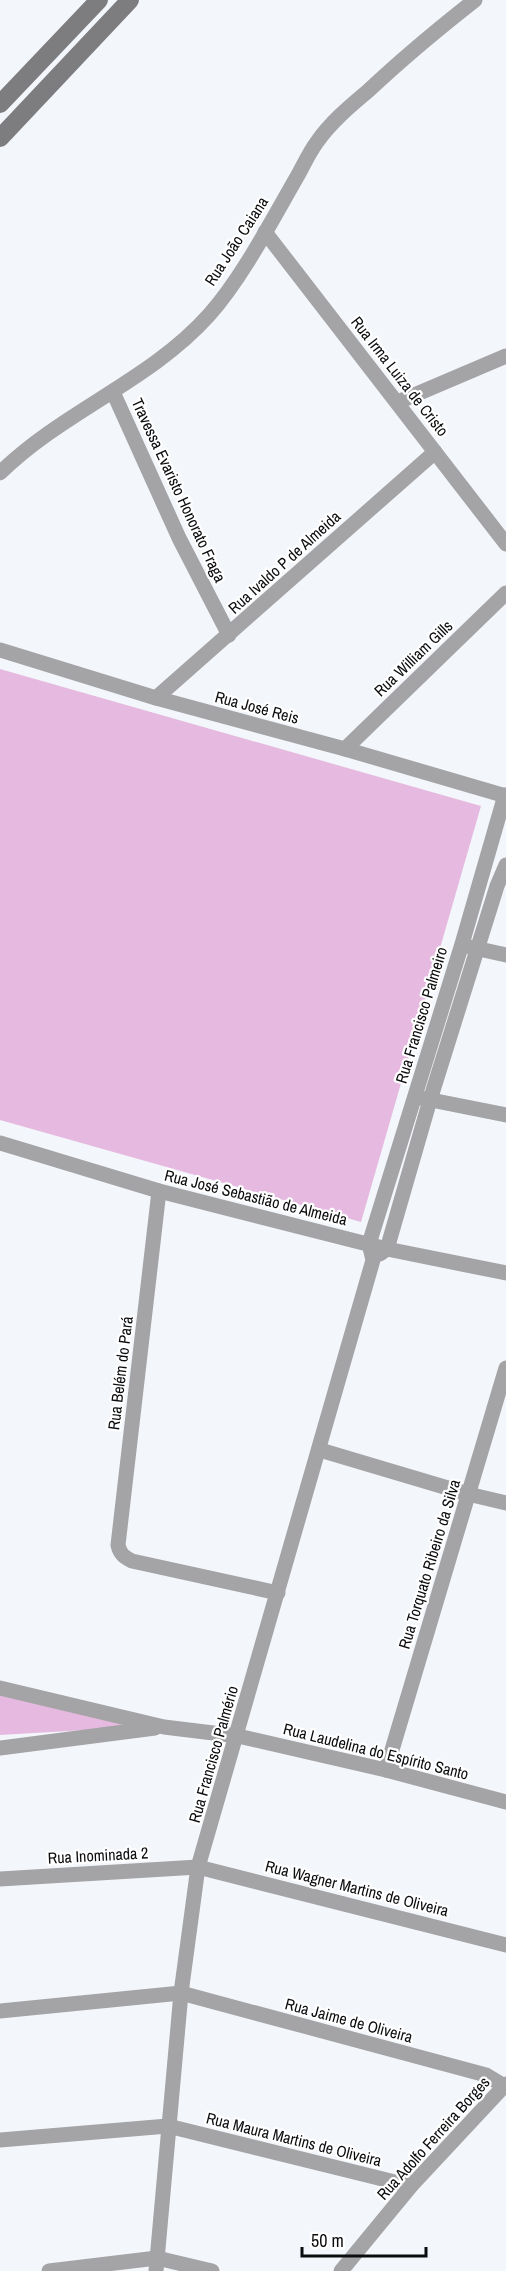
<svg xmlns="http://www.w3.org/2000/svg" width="506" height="2271" viewBox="0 0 506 2271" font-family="'Archivo Narrow',sans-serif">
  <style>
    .green { fill: #e6bae0 }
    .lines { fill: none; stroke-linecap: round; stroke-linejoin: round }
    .minor { stroke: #a4a4a6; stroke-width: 15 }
    .secondary { stroke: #7d7d80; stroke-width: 18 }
    .labels { text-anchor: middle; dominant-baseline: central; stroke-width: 4.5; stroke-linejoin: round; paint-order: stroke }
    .street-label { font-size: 16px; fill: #0b0c0e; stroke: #fff }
  </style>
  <rect width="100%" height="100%" fill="#f3f6fb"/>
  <g class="green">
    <polygon points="0,669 481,806 361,1222 0,1120"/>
    <polygon points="0,1695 132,1724 121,1728 0,1735"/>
  </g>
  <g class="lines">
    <g class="minor">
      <polyline points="265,232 506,544"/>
      <polyline points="113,392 179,538 229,635"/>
      <polyline points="398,402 506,356"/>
      <path d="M0 473C63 411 150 381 209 315 241 279 270 224 294 182 302 169 308 154 317 142 330 123 350 106 368 91 402 59 438 29 475 0"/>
      <polyline points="0,650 156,698 345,749 506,796"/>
      <polyline points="156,698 435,452"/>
      <polyline points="345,749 506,593"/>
      <polyline points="470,947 506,955"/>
      <polyline points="421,1098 506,1115"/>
      <polyline points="0,1143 159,1191 387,1249 506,1273"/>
      <path d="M159 1191 118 1545C120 1554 124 1557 132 1561L278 1593"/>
      <polyline points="380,1254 387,1249 430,1100 497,886 506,865"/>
      <polyline points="320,1450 468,1494 506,1503"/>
      <polyline points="0,1688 164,1727 238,1736 386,1770 506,1802"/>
      <polyline points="0,1748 155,1728"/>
      <polyline points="386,1770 506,1368"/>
      <polyline points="0,1879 198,1867 506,1945"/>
      <polyline points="0,2011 181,1993 486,2075 506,2087"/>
      <polyline points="0,2140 168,2126 411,2186"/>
      <polyline points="49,2271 157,2258 212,2271"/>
      <polyline points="156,2271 181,1993 198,1867 373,1260 369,1244 462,944 505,795"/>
      <polyline points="341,2271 411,2186 506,2084"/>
    </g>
    <g class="secondary">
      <polyline points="0,104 99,0"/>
      <polyline points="0,138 130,0"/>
    </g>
  </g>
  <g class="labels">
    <g class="street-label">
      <text transform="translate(236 241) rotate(-57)">Rua João Caiana</text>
      <text transform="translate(400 376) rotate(52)">Rua Irma Luiza de Cristo</text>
      <text transform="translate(179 490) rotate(65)">Travessa Evaristo Honorato Fraga</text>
      <text transform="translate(284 562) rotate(-42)">Rua Ivaldo P de Almeida</text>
      <text transform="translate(413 658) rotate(-44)">Rua William Gills</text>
      <text transform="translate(257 707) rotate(15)">Rua José Reis</text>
      <text transform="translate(421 1015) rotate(-73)">Rua Francisco Palmeiro</text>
      <text transform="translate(256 1197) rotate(14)">Rua José Sebastião de Almeida</text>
      <text transform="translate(120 1373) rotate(-83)">Rua Belém do Pará</text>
      <text transform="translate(429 1564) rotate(-73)">Rua Torquato Ribeiro da Silva</text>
      <text transform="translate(376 1751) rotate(14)">Rua Laudelina do Espírito Santo</text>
      <text transform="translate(213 1754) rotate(-74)">Rua Francisco Palmério</text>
      <text transform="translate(98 1855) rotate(-3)">Rua Inominada 2</text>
      <text transform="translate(357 1888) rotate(14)">Rua Wagner Martins de Oliveira</text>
      <text transform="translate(349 2020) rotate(15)">Rua Jaime de Oliveira</text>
      <text transform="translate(433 2138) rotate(-48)">Rua Adolfo Ferreira Borges</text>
      <text transform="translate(294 2139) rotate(14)">Rua Maura Martins de Oliveira</text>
    </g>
  </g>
  <path d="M302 2247v9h124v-9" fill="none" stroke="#0b0c0e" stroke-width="3"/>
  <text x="311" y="2247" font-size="18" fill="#0b0c0e" stroke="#ffffff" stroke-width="4.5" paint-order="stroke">50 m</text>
</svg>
